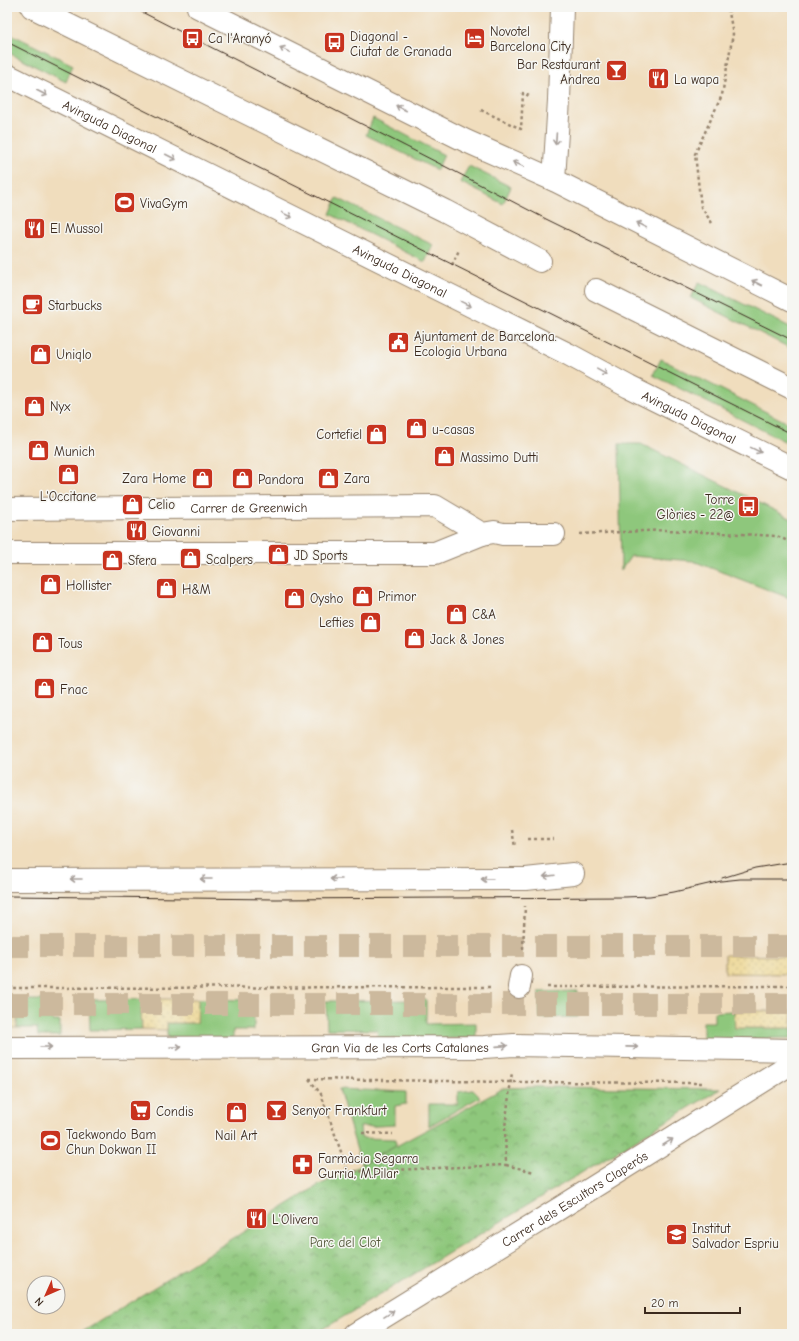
<svg xmlns="http://www.w3.org/2000/svg" width="799" height="1341" viewBox="0 0 799 1341" font-family="'Comic Neue',sans-serif">
  <style>
    .green { fill: #8ec77c; stroke: #64784d }
    .sand { fill: url(#sand-dots); stroke: #94825e }
    .park { fill: url(#park-crowns); stroke: #64784d }
    .lines { fill: none; stroke-linecap: round; stroke-linejoin: round }
    .major-tunnel { stroke: #ccb99d; stroke-width: 22; stroke-dasharray: 22 11; stroke-linecap: butt }
    .minor-casing { stroke: #96846e; stroke-width: 24 }
    .path { stroke: #96846e; stroke-width: 2.5; stroke-dasharray: 3 3; stroke-linecap: butt }
    .minor { stroke: #fff; stroke-width: 22 }
    .tram { stroke: #3b2a1e; stroke-width: 1 }
    .oneway { stroke: #a79f9a }
    .labels { text-anchor: middle; dominant-baseline: central; stroke-width: 3; stroke-linejoin: round; paint-order: stroke }
    .poi-label { font-size: 13px; fill: #3b2a1e; stroke: #f6f6f2; text-anchor: start }
    .street-label { font-size: 13px; fill: #3b2a1e; stroke: #f6f6f2 }
    .park-label { font-size: 13px; fill: #54593a; stroke: #f6f6f2 }
  </style>
  <defs>
    <pattern id="sand-dots" width="8" height="8" patternUnits="userSpaceOnUse"><rect width="8" height="8" fill="#eeda9e"/><path d="M2 2h.1M6 6h.1" fill="none" stroke="#cdbb88" stroke-width="1.8" stroke-linecap="round"/></pattern>
    <pattern id="park-crowns" width="20" height="18" patternUnits="userSpaceOnUse"><rect width="20" height="18" fill="#8ec77c"/><path d="M2 6a3 3 0 1 1 6 0M12 15a3 3 0 1 1 6 0" fill="none" stroke="#75a265"/></pattern>
  </defs>
  <rect width="100%" height="100%" fill="#f6f6f2"/>
  <filter id="ink" filterUnits="userSpaceOnUse"><feTurbulence type="fractalNoise" baseFrequency=".025" numOctaves="2"/><feDisplacementMap in="SourceGraphic" scale="8" xChannelSelector="R" yChannelSelector="G"/><feConvolveMatrix kernelMatrix="1 2 1 2 8 2 1 2 1" color-interpolation-filters="sRGB"/></filter>
  <filter id="wash" filterUnits="userSpaceOnUse"><feTurbulence type="fractalNoise" baseFrequency=".012" numOctaves="4" result="noise"/><feDisplacementMap in="SourceGraphic" scale="16" xChannelSelector="R" yChannelSelector="G"/><feGaussianBlur stdDeviation="0.9" result="paint"/><feColorMatrix in="noise" values="0 0 0 0 0 0 0 0 0 0 0 0 0 0 0 0 0 1.4 0 .05"/><feComposite in="paint" operator="in"/></filter>
  <g filter="url(#wash)">
    <rect width="100%" height="100%" fill="#f0ddbd"/>
    <g class="green">
      <polygon points="7,32 73,65 66,82 7,52"/>
      <polygon points="373,118 444,155 437,170 366,135"/>
      <polygon points="469,166 511,187 503,204 460,182"/>
      <polygon points="337,198 433,245 425,262 330,214"/>
      <polygon points="699,282 792,328 792,349 691,298"/>
      <polygon points="661,359 792,425 792,445 653,375"/>
      <polygon points="619,444 641,444 792,519 792,599 693,561 631,556 621,570"/>
      <polygon points="578,991 578,1017 540,1018 539,992"/>
      <polygon points="153,999 153,1009 142,1009 142,1029 90,1030 89,1000"/>
      <polygon points="198,999 254,1000 254,1030 233,1030 233,1039 167,1038 167,1023 197,1023"/>
      <polygon points="17,1000 53,1000 53,1021 60,1021 60,1036 38,1036 37,1028 17,1028"/>
      <polygon points="426,1000 426,1024 476,1023 476,1038 378,1039 377,1030 327,1029 326,1001"/>
      <polygon points="734,1011 735,1028 792,1028 792,1038 703,1039 703,1022 714,1022 714,1012"/>
      <polygon points="339,1089 406,1092 406,1104 395,1106 395,1125 360,1127 361,1138 396,1139 396,1145 361,1164"/>
      <polygon points="473,1090 480,1097 429,1126 429,1104 458,1104 458,1092"/>
    </g>
    <g class="sand">
      <polygon points="725,955 792,956 792,974 725,973"/>
      <polygon points="153,999 198,999 197,1023 167,1023 167,1030 142,1029 141,1009 153,1009"/>
      <rect x="7" y="1000" width="10" height="28"/>
      <polygon points="734,1011 792,1011 792,1028 735,1028"/>
    </g>
    <polygon class="park" points="536,1087 720,1089 315,1334 79,1334 319,1185 348,1172 504,1088"/>
  </g>
  <g filter="url(#ink)">
    <g class="lines">
      <g class="major-tunnel">
        <polyline points="7,946 792,946"/>
        <polyline points="7,1004 792,1004"/>
      </g>
      <defs>
        <g id="minor">
          <polyline points="32,7 445,211 540,261"/>
          <polyline points="198,7 466,141 554,180 792,300"/>
          <path id="s1" d="M7 75 568 354 629 387 792 468"/>
          <polyline points="554,180 559,100 562,7"/>
          <polyline points="596,290 792,388"/>
          <path id="s2" d="M7 509 435 506 482 534"/>
          <polyline points="7,553 435,553 482,534 494,532 503,534 554,534"/>
          <polyline points="7,880 526,879 573,874"/>
          <polyline points="519,987 521,976"/>
          <path id="s3" d="M7 1048 484 1047 514 1045 792 1050"/>
          <path id="s4" d="M356 1334 560 1208 792 1063"/>
        </g>
      </defs>
      <use href="#minor" class="minor-casing"/>
      <g class="path">
        <polyline points="481,110 521,129 523,93 531,97"/>
        <polyline points="712,223 701,207 695,154 722,95 733,34 728,7"/>
        <polyline points="452,265 459,250"/>
        <polyline points="580,534 666,530 777,536 792,543"/>
        <polyline points="512,830 515,847"/>
        <polyline points="528,839 554,839"/>
        <polyline points="523,949 525,906"/>
        <polyline points="547,987 792,986"/>
        <polyline points="7,988 492,987"/>
        <polyline points="309,1079 510,1082 705,1083"/>
        <polyline points="309,1079 321,1094 348,1172 506,1165 505,1127 512,1072"/>
        <polyline points="362,1133 393,1134"/>
        <polyline points="506,1165 534,1172"/>
      </g>
      <use href="#minor" class="minor"/>
      <g class="tram">
        <polyline points="132,7 452,170 546,219 792,340"/>
        <polyline points="7,42 792,434"/>
        <polyline points="722,878 755,868 792,862"/>
        <polyline points="7,896 275,899 625,897 650,896 674,892 721,881 740,879 792,879"/>
      </g>
    </g>
    <defs><path id="oneway-shaft" d="M-6 0H5M1.5-3L5.5 0L1.5 3" fill="none" stroke-width="1.6" stroke-linecap="round" stroke-linejoin="round"/></defs>
    <g class="oneway">
      <use href="#oneway-shaft" transform="translate(285 50) rotate(-154)"/>
      <use href="#oneway-shaft" transform="translate(42 93) rotate(27)"/>
      <use href="#oneway-shaft" transform="translate(401 108) rotate(-153)"/>
      <use href="#oneway-shaft" transform="translate(556 139) rotate(94)"/>
      <use href="#oneway-shaft" transform="translate(171 157) rotate(27)"/>
      <use href="#oneway-shaft" transform="translate(518 164) rotate(-156)"/>
      <use href="#oneway-shaft" transform="translate(287 215) rotate(26)"/>
      <use href="#oneway-shaft" transform="translate(641 225) rotate(-153)"/>
      <use href="#oneway-shaft" transform="translate(757 283) rotate(-153)"/>
      <use href="#oneway-shaft" transform="translate(466 304) rotate(26)"/>
      <use href="#oneway-shaft" transform="translate(602 372) rotate(29)"/>
      <use href="#oneway-shaft" transform="translate(756 450) rotate(26)"/>
      <use href="#oneway-shaft" transform="translate(549 876) rotate(173)"/>
      <use href="#oneway-shaft" transform="translate(76 879) rotate(180)"/>
      <use href="#oneway-shaft" transform="translate(206 879) rotate(180)"/>
      <use href="#oneway-shaft" transform="translate(336 879) rotate(180)"/>
      <use href="#oneway-shaft" transform="translate(487 879) rotate(180)"/>
      <use href="#oneway-shaft" transform="translate(502 1046) rotate(-4)"/>
      <use href="#oneway-shaft" transform="translate(46 1047)"/>
      <use href="#oneway-shaft" transform="translate(176 1047)"/>
      <use href="#oneway-shaft" transform="translate(632 1047) rotate(1)"/>
      <use href="#oneway-shaft" transform="translate(668 1142) rotate(-32)"/>
      <use href="#oneway-shaft" transform="translate(389 1314) rotate(-32)"/>
    </g>
  </g>
  <defs>
    <symbol id="bus-square" viewBox="-11 -11 22 22"><rect x="-9" y="-9" width="18" height="18" rx="4" fill="#c8321e" stroke="#f6f6f2"/><path d="M-5-6H5V4H4V6H2V4H-2V6H-4V4H-5ZM-3.5-4V0h7V-4ZM-3.5 1.2v1.5H-2V1.2ZM2 1.2v1.5H3.5V1.2Z" fill="#fff"/></symbol>
    <symbol id="hotel-square" viewBox="-11 -11 22 22"><rect x="-9" y="-9" width="18" height="18" rx="4" fill="#c8321e" stroke="#f6f6f2"/><path d="M-6-4.5h1.5V1H6V5H4.5V3h-9V5H-6ZM-4 0a1.8 1.8 0 1 1 3.6 0ZM.5 0V-2.5h3Q6-2.5 6 0Z" fill="#fff"/></symbol>
    <symbol id="bar-square" viewBox="-11 -11 22 22"><rect x="-9" y="-9" width="18" height="18" rx="4" fill="#c8321e" stroke="#f6f6f2"/><path d="M-6-5H6L.8 .8V4.5H3.5V6h-7V4.5H-.8V.8Z" fill="#fff"/></symbol>
    <symbol id="restaurant-square" viewBox="-11 -11 22 22"><rect x="-9" y="-9" width="18" height="18" rx="4" fill="#c8321e" stroke="#f6f6f2"/><path d="M-5-6h1v4h1v-4h1v4h1v-4h1v5L-1.5 .5V6h-2V.5L-5-1ZM5-6V6H3V1.5H1.5Q1.5-4 5-6Z" fill="#fff"/></symbol>
    <symbol id="stadium-square" viewBox="-11 -11 22 22"><rect x="-9" y="-9" width="18" height="18" rx="4" fill="#c8321e" stroke="#f6f6f2"/><path d="M0-5a6.5 5 0 1 0 0 10a6.5 5 0 1 0 0-10ZM-3.5-1.8h7v3.6h-7Z" fill="#fff"/></symbol>
    <symbol id="cafe-square" viewBox="-11 -11 22 22"><rect x="-9" y="-9" width="18" height="18" rx="4" fill="#c8321e" stroke="#f6f6f2"/><path d="M-5.5-4.5H6V0H3Q3 3.5 0 3.5H-2.5Q-5.5 3.5-5.5 0ZM3-3.2v2h1.7v-2ZM-6 4.5H4V6H-6Z" fill="#fff"/></symbol>
    <symbol id="civic-square" viewBox="-11 -11 22 22"><rect x="-9" y="-9" width="18" height="18" rx="4" fill="#c8321e" stroke="#f6f6f2"/><path d="M-.6-6.5H3V-4.5H.6V-3L4-1V1h2V6H-6V1h2V-1L-.6-3ZM-1.2 2.5V6h2.4V2.5Z" fill="#fff"/></symbol>
    <symbol id="shop-square" viewBox="-11 -11 22 22"><rect x="-9" y="-9" width="18" height="18" rx="4" fill="#c8321e" stroke="#f6f6f2"/><path d="M-5-2.5h2.3a2.7 3.5 0 0 1 5.4 0H5L5.5 6h-11ZM-1.5-2.5h3a1.5 2.3 0 0 0-3 0Z" fill="#fff"/></symbol>
    <symbol id="supermarket-square" viewBox="-11 -11 22 22"><rect x="-9" y="-9" width="18" height="18" rx="4" fill="#c8321e" stroke="#f6f6f2"/><path d="M-6-5.5h2.5l.6 2H6L4.5 2H-2.5L-4.4-4H-6ZM-1.5 3.2a1.3 1.3 0 1 0 .1 0ZM3 3.2a1.3 1.3 0 1 0 .1 0Z" fill="#fff"/></symbol>
    <symbol id="pharmacy-square" viewBox="-11 -11 22 22"><rect x="-9" y="-9" width="18" height="18" rx="4" fill="#c8321e" stroke="#f6f6f2"/><path d="M-2-6h4v4h4v4h-4v4h-4v-4h-4v-4h4Z" fill="#fff"/></symbol>
    <symbol id="school-square" viewBox="-11 -11 22 22"><rect x="-9" y="-9" width="18" height="18" rx="4" fill="#c8321e" stroke="#f6f6f2"/><path d="M0-5L7-2L0 1L-7-2ZM-4 1L0 2.5L4 1V4Q0 6-4 4Z" fill="#fff"/></symbol>
  </defs>
  <g fill-rule="evenodd">
    <use href="#bus-square" x="180" y="26" width="25" height="25"/>
    <use href="#hotel-square" x="462" y="26" width="25" height="25"/>
    <use href="#bus-square" x="322" y="30" width="25" height="25"/>
    <use href="#bar-square" x="604" y="58" width="25" height="25"/>
    <use href="#restaurant-square" x="646" y="66" width="25" height="25"/>
    <use href="#stadium-square" x="112" y="190" width="25" height="25"/>
    <use href="#restaurant-square" x="22" y="216" width="25" height="25"/>
    <use href="#cafe-square" x="20" y="292" width="25" height="25"/>
    <use href="#civic-square" x="386" y="330" width="25" height="25"/>
    <use href="#shop-square" x="28" y="342" width="25" height="25"/>
    <use href="#shop-square" x="22" y="394" width="25" height="25"/>
    <use href="#shop-square" x="404" y="416" width="25" height="25"/>
    <use href="#shop-square" x="364" y="422" width="25" height="25"/>
    <use href="#shop-square" x="26" y="438" width="25" height="25"/>
    <use href="#shop-square" x="432" y="444" width="25" height="25"/>
    <use href="#shop-square" x="56" y="462" width="25" height="25"/>
    <use href="#shop-square" x="190" y="466" width="25" height="25"/>
    <use href="#shop-square" x="316" y="466" width="25" height="25"/>
    <use href="#shop-square" x="230" y="466" width="25" height="25"/>
    <use href="#shop-square" x="120" y="492" width="25" height="25"/>
    <use href="#bus-square" x="736" y="494" width="25" height="25"/>
    <use href="#restaurant-square" x="124" y="518" width="25" height="25"/>
    <use href="#shop-square" x="266" y="542" width="25" height="25"/>
    <use href="#shop-square" x="178" y="546" width="25" height="25"/>
    <use href="#shop-square" x="100" y="548" width="25" height="25"/>
    <use href="#shop-square" x="38" y="572" width="25" height="25"/>
    <use href="#shop-square" x="154" y="576" width="25" height="25"/>
    <use href="#shop-square" x="350" y="584" width="25" height="25"/>
    <use href="#shop-square" x="282" y="586" width="25" height="25"/>
    <use href="#shop-square" x="444" y="602" width="25" height="25"/>
    <use href="#shop-square" x="358" y="610" width="25" height="25"/>
    <use href="#shop-square" x="402" y="626" width="25" height="25"/>
    <use href="#shop-square" x="30" y="630" width="25" height="25"/>
    <use href="#shop-square" x="32" y="676" width="25" height="25"/>
    <use href="#bar-square" x="264" y="1098" width="25" height="25"/>
    <use href="#supermarket-square" x="128" y="1098" width="25" height="25"/>
    <use href="#shop-square" x="224" y="1100" width="25" height="25"/>
    <use href="#stadium-square" x="38" y="1128" width="25" height="25"/>
    <use href="#pharmacy-square" x="290" y="1152" width="25" height="25"/>
    <use href="#restaurant-square" x="244" y="1206" width="25" height="25"/>
    <use href="#school-square" x="664" y="1222" width="25" height="25"/>
  </g>
  <g class="labels">
    <g class="poi-label">
      <text x="490" y="31">Novotel<tspan x="490" dy="15">Barcelona City</tspan></text>
      <text x="350" y="36">Diagonal -<tspan x="350" dy="15">Ciutat de Granada</tspan></text>
      <text x="208" y="38">Ca l'Aranyó</text>
      <text x="600" y="64" text-anchor="end">Bar Restaurant<tspan x="600" dy="15">Andrea</tspan></text>
      <text x="674" y="79">La wapa</text>
      <text x="140" y="203">VivaGym</text>
      <text x="50" y="228">El Mussol</text>
      <text x="48" y="305">Starbucks</text>
      <text x="414" y="336">Ajuntament de Barcelona.<tspan x="414" dy="15">Ecologia Urbana</tspan></text>
      <text x="56" y="354">Uniqlo</text>
      <text x="50" y="406">Nyx</text>
      <text x="432" y="429">u-casas</text>
      <text x="362" y="434" text-anchor="end">Cortefiel</text>
      <text x="54" y="451">Munich</text>
      <text x="460" y="457">Massimo Dutti</text>
      <text x="186" y="478" text-anchor="end">Zara Home</text>
      <text x="344" y="478">Zara</text>
      <text x="258" y="479">Pandora</text>
      <text x="68" y="496" text-anchor="middle">L'Occitane</text>
      <text x="734" y="499" text-anchor="end">Torre<tspan x="734" dy="15">Glòries - 22@</tspan></text>
      <text x="148" y="504">Celio</text>
      <text x="152" y="531">Giovanni</text>
      <text x="294" y="555">JD Sports</text>
      <text x="206" y="559">Scalpers</text>
      <text x="128" y="560">Sfera</text>
      <text x="66" y="585">Hollister</text>
      <text x="182" y="589">H&amp;M</text>
      <text x="378" y="596">Primor</text>
      <text x="310" y="598">Oysho</text>
      <text x="472" y="614">C&amp;A</text>
      <text x="354" y="622" text-anchor="end">Lefties</text>
      <text x="430" y="639">Jack &amp; Jones</text>
      <text x="58" y="643">Tous</text>
      <text x="60" y="689">Fnac</text>
      <text x="292" y="1110">Senyor Frankfurt</text>
      <text x="156" y="1111">Condis</text>
      <text x="66" y="1134">Taekwondo Bam<tspan x="66" dy="15">Chun Dokwan II</tspan></text>
      <text x="236" y="1135" text-anchor="middle">Nail Art</text>
      <text x="318" y="1158">Farmàcia Segarra<tspan x="318" dy="15">Gurria, M.Pilar</tspan></text>
      <text x="272" y="1219">L'Olivera</text>
      <text x="692" y="1228">Institut<tspan x="692" dy="15">Salvador Espriu</tspan></text>
    </g>
    <g class="street-label">
      <text stroke="none"><textPath href="#s1" startOffset="115">Avinguda Diagonal</textPath></text>
      <text stroke="none"><textPath href="#s1" startOffset="439">Avinguda Diagonal</textPath></text>
      <text stroke="none"><textPath href="#s1" startOffset="763">Avinguda Diagonal</textPath></text>
      <text stroke="none"><textPath href="#s2" startOffset="242">Carrer de Greenwich</textPath></text>
      <text stroke="none"><textPath href="#s3" startOffset="393">Gran Via de les Corts Catalanes</textPath></text>
      <text stroke="none"><textPath href="#s4" startOffset="257">Carrer dels Escultors Claperós</textPath></text>
    </g>
    <g class="park-label">
      <text x="345" y="1242">Parc del Clot</text>
    </g>
  </g>
  <rect width="799" height="1341" fill="none" stroke="#f6f6f2" stroke-width="24"/>
  <g transform="translate(46 1295) rotate(225)"><circle r="19" fill="#f6f6f2" stroke="#aba49d"/>
  <path d="M0-3L7 15L0 10L-7 15Z" fill="#c8321e"/>
  <text y="-6" font-size="11" font-weight="bold" text-anchor="middle" fill="#3b2a1e">N</text>
  </g>
  <path d="M645 1307v6h95v-6" fill="none" stroke="#3b2a1e" stroke-width="2"/>
  <text x="651" y="1307" font-size="12" fill="#3b2a1e" stroke="#f6f6f2" stroke-width="3" paint-order="stroke">20 m</text>
</svg>
